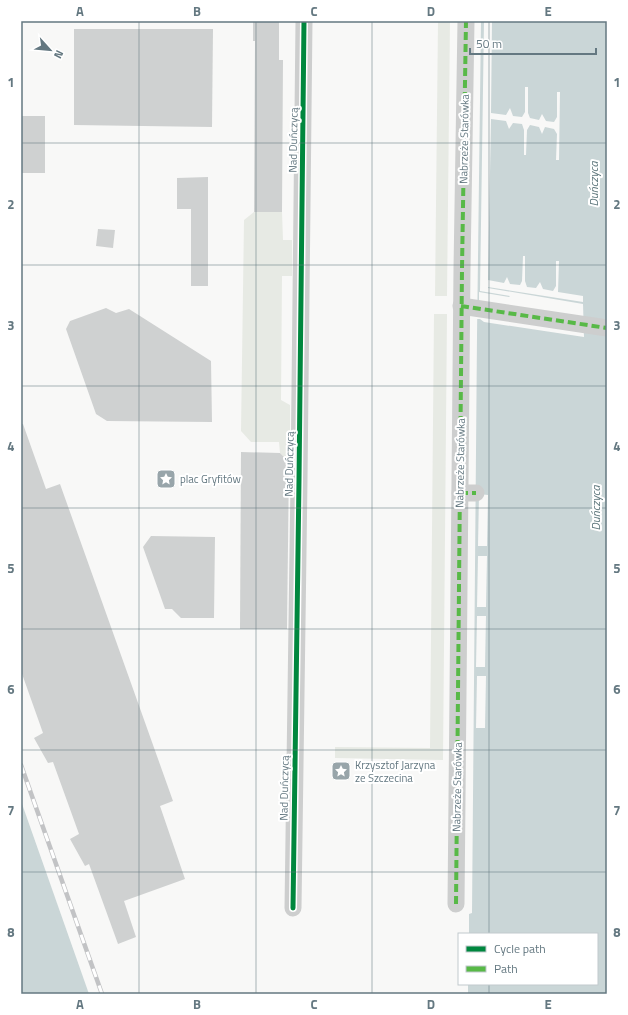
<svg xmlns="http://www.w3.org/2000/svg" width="628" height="1015" viewBox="0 0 628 1015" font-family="'Titillium Web',sans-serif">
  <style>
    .green { fill: #e7eae4 }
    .water { fill: #cad6d7 }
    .pier { fill: #f8f8f7 }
    .building { fill: #cfd1d1 }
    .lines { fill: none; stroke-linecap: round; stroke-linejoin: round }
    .street { stroke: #cdcece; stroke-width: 17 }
    .rail-casing { stroke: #c2c3c5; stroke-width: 4.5 }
    .rail { stroke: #fff; stroke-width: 3; stroke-dasharray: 9; stroke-linecap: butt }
    .quiet { stroke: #58b947; stroke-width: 4; stroke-dasharray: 8 4; stroke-linecap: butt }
    .cycleway-casing { stroke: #fff; stroke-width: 8 }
    .cycleway { stroke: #00873e; stroke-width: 5 }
    .grid { fill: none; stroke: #647881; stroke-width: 1; stroke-opacity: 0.55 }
    .labels { text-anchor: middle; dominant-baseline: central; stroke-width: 4; stroke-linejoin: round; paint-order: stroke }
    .street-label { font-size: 11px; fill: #647881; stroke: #fff }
    .poi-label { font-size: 11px; fill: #647881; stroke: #fff; text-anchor: start }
    .water-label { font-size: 12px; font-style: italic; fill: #5e777c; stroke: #fff }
    .neatline { fill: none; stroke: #647881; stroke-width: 1.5 }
    .grid-label { font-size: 13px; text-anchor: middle; font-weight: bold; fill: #647881 }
  </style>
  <rect width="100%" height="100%" fill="#f8f8f7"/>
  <g class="green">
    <polygon points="438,21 450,21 447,296 435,296"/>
    <polygon points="254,212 282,212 283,240 292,240 292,276 282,276 281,400 290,405 290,461 284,461 284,457 280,453 279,442 251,442 241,431 244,220"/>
    <polygon points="434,314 447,314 443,760 335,758 335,747 430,748"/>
  </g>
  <g class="water">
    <polygon points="481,21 607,21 607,994 468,994 468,984 597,984 597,934 469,934 469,914 472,913 477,336"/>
    <polygon points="21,801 89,994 21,994"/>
  </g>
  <g class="pier">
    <polygon points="484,21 492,21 491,113 506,115 510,108 513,116 522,117 525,112 525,87 528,87 528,113 530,118 539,120 542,114 546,121 554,122 557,117 557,92 560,92 559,160 556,160 557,134 554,129 545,127 542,134 539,127 530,125 527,130 526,155 524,155 524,130 522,124 513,123 509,129 506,121 491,119 488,280 504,283 507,277 510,284 520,285 522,281 523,256 525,256 525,281 527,287 536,288 540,282 543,289 553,291 556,286 556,261 559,261 558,292 583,296 583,302 488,287 488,288 583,304 584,337 484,322 480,319 477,319 477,302 479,302 479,292 509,297 510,296 480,291"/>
    <polygon points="479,494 488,495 487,546 478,546"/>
    <polygon points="478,556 487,556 486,607 477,607"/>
    <polygon points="477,616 486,616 485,667 476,667"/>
    <polygon points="477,676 486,676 485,728 476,728"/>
  </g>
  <g class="building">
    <polygon points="253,21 279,21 279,60 283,60 282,212 254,212 255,41 253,41"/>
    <polygon points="74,29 213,29 212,127 74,125"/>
    <rect x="21" y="116" width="24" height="57"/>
    <polygon points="208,177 208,286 191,286 191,209 177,209 177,178"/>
    <polygon points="98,229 115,230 113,248 96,246"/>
    <polygon points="106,308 116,313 129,309 211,361 212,422 107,421 96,414 66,329 70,321"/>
    <polygon points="21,424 23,424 46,489 60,484 173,801 160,806 185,879 124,901 136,937 118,944 89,864 85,866 70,839 79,834 53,762 48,763 34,738 43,733 21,671"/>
    <polygon points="241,452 280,453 289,462 287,629 240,629"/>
    <polygon points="151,536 215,537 214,618 181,618 172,609 165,609 143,547"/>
  </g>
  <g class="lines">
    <g class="street">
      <polyline points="461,306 607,328"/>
      <polyline points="460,493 476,493"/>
      <polyline points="456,904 462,269 466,21"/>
      <polyline points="293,908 299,480 304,21"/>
    </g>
    <defs>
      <polyline id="rail" points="21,765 102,994"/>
    </defs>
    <use href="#rail" class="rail-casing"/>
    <use href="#rail" class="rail"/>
    <g class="quiet">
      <polyline points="461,306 607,328"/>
      <polyline points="460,493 476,493"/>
      <polyline points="456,904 462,269 466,21"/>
    </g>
    <defs>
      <polyline id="cycleway" points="293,908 299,480 304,21"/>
    </defs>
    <use href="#cycleway" class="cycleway-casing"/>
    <use href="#cycleway" class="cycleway"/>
  </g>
  <path class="grid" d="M139 21V994M256 21V994M372 21V994M489 21V934M21 143H607M21 265H607M21 386H607M21 508H607M21 629H607M21 750H607M21 872H607M489 984V994"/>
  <defs>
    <symbol id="sight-square" viewBox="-11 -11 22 22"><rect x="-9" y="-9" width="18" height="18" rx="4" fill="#98a5aa" stroke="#fff"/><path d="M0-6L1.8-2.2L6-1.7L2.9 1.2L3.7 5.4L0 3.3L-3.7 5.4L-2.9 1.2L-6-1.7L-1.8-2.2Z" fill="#fff"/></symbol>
  </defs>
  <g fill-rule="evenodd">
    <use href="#sight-square" x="155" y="468" width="22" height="22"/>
    <use href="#sight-square" x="330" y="760" width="22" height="22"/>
  </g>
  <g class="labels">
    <g class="street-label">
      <text transform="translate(464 139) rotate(-89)">Nabrzeże Starówka</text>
      <text transform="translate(293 140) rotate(-89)">Nad Duńczycą</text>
      <text transform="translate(460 463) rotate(-89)">Nabrzeże Starówka</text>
      <text transform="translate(289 464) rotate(-89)">Nad Duńczycą</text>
      <text transform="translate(457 787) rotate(-89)">Nabrzeże Starówka</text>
      <text transform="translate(284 788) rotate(-89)">Nad Duńczycą</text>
    </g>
    <g class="poi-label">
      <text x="180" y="479">plac Gryfitów</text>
      <text x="355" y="765">Krzysztof Jarzyna<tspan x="355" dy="13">ze Szczecina</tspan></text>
    </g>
    <g class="water-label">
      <text transform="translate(593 184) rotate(-90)">Duńczyca</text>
      <text transform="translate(595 508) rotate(-90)">Duńczyca</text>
    </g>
  </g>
  <rect width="628" height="1015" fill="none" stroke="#ffffff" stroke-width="44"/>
  <rect x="458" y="933" width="140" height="52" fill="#ffffff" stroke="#c1c9cd"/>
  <rect x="466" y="946" width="20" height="6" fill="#00873e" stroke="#c1c9cd"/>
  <text x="494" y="953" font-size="12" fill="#647881">Cycle path</text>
  <rect x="466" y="966" width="20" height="6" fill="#58b947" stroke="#c1c9cd"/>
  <text x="494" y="973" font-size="12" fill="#647881">Path</text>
  <g transform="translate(50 50) rotate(117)" stroke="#ffffff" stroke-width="3" paint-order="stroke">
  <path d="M0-3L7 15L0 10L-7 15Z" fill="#647881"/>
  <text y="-6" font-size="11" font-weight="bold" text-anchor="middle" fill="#647881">N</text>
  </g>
  <path d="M470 48v6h126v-6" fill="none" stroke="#647881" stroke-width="2"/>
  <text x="476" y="48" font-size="12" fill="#647881" stroke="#ffffff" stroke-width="3" paint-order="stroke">50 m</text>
  <rect x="22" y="22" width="584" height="971" class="neatline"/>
  <g class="grid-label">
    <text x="80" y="16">A</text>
    <text x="197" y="16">B</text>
    <text x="314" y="16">C</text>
    <text x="431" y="16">D</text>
    <text x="548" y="16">E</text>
    <text x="11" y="87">1</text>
    <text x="617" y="87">1</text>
    <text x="11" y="209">2</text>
    <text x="617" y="209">2</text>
    <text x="11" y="330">3</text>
    <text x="617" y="330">3</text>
    <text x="11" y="451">4</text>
    <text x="617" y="451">4</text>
    <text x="11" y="573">5</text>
    <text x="617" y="573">5</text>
    <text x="11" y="694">6</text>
    <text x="617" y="694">6</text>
    <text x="11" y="815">7</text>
    <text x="617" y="815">7</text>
    <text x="11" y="937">8</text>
    <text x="617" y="937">8</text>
    <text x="80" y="1009">A</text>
    <text x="197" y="1009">B</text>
    <text x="314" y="1009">C</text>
    <text x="431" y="1009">D</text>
    <text x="548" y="1009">E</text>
  </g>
</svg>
